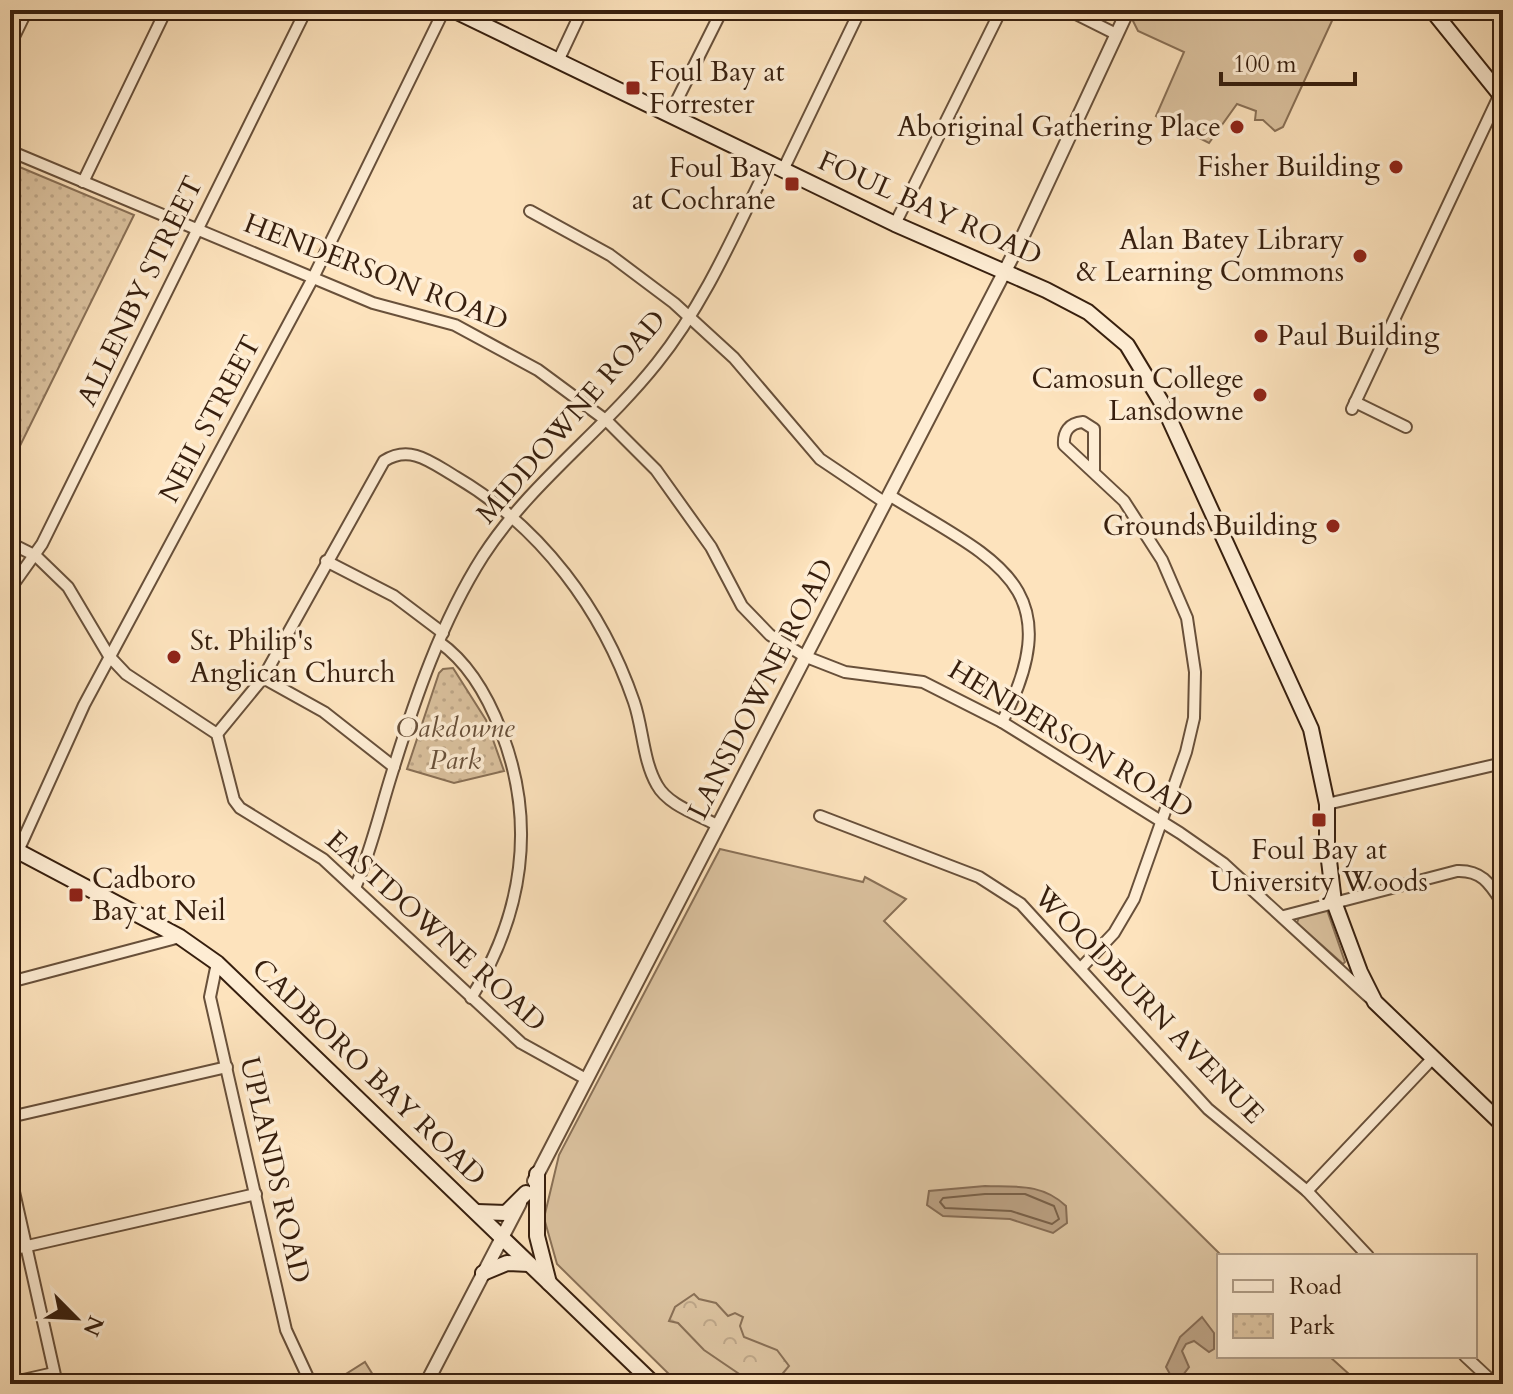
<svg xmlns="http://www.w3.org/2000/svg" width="1513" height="1394" viewBox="0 0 1513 1394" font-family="Cardo,serif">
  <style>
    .grass { fill: #dbc29f; stroke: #897056; stroke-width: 2 }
    .forest { fill: url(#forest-crowns); stroke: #897056; stroke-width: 2 }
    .park { fill: url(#park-dots); stroke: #897056; stroke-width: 2 }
    .water { fill: #baa082; stroke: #866c54; stroke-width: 2 }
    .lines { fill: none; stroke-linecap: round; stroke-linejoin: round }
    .shore { stroke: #786048; stroke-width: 2 }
    .minor-casing { stroke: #68503a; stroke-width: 14 }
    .tertiary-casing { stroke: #68503a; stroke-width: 16 }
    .secondary-casing { stroke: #371f0e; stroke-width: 18 }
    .minor { stroke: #feedd4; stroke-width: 10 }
    .tertiary { stroke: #feedd4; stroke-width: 12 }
    .secondary { stroke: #feedd4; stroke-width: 14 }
    .poi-dot { fill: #8f2418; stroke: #feedd4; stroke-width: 3 }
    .labels { text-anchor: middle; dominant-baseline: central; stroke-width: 7; stroke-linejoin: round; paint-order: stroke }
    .poi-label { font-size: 28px; fill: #371f0e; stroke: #feedd4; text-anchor: end }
    .street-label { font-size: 28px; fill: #371f0e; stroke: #feedd4 }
    .park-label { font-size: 28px; font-style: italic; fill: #68503a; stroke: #feedd4 }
  </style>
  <defs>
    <pattern id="forest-crowns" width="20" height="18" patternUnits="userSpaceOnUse" patternTransform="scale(2)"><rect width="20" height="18" fill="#dbc29f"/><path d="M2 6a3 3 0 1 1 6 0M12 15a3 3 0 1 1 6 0" fill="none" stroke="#bda688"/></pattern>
    <pattern id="park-dots" width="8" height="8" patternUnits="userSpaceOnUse" patternTransform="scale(2)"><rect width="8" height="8" fill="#dbc29f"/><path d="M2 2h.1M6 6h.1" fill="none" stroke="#bda688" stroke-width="1.8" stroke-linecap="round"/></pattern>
  </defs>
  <rect width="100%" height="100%" fill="#fde3bd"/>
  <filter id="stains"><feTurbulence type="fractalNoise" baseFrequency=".0025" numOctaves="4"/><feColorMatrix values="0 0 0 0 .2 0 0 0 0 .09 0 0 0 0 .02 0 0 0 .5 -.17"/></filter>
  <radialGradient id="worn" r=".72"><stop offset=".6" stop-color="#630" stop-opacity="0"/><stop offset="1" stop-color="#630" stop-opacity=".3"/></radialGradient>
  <g class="grass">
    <polygon points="1138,10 1337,10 1283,127 1275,131 1263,120 1255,120 1256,111 1237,104 1209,143 1156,116 1184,52 1138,31 1133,21"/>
    <polygon points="720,849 863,882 865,877 906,899 884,921 1222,1256 1219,1256 1219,1356 1329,1356 1360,1384 679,1384 557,1264 544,1218 559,1155"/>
    <polygon points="1327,910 1345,962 1343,964 1297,923 1299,917"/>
    <polygon points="365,1362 373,1375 358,1384 342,1384 338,1379"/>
  </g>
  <polygon class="forest" points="694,1294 699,1299 716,1303 728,1316 735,1313 743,1317 740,1326 744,1337 777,1350 789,1366 774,1384 754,1384 704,1350 678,1323 669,1321 675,1307"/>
  <g class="park">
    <polygon points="10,163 134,215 10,466"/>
    <polygon points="453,668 486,720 504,771 454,783 407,769 439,673 443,669"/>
  </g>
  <g class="water">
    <path d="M985 1186C1015 1187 1042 1183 1066 1206L1067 1223 1053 1233 1010 1219 943 1216 927 1205 929 1191Z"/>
    <polygon points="1202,1317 1214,1333 1214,1349 1209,1352 1194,1341 1186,1344 1182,1351 1189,1367 1183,1375 1171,1376 1166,1367 1180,1337"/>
  </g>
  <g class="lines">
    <polygon class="shore" points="985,1194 1025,1194 1054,1206 1059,1219 1052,1224 1011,1211 945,1208 940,1202 943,1198"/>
    <defs>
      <g id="minor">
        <polyline points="1068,10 1116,34"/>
        <polyline points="10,45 27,10"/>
        <polyline points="558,61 582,10"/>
        <polyline points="670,114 722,10"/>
        <polyline points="10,151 373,303 455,325 538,370 607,421 656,470 711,547 742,606 770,635 804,656 845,672 923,682 1002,722 1180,833 1223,863 1369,997"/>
        <polyline points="783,170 860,10"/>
        <polyline points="83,182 166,10"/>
        <polyline points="530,211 610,255 674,303 734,358 820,459 884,502"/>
        <polyline points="895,224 1001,10"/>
        <polyline points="1355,402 1406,427"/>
        <polyline points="1352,409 1500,94"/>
        <path d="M889 495C992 559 1073 584 1002 722"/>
        <polyline points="10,543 36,556 68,587 109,656 126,674 217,734 234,800 240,808 323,859 521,1043 586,1079"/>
        <polyline points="326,561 394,596 443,633"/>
        <polyline points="10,589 42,544 306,10"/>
        <path d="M439 642C469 663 488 697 501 731 537 823 523 915 471 998"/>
        <polyline points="263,678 324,712 394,767"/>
        <path d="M217 734 263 678 384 461C411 444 432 463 456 477 541 527 602 609 634 702 643 728 643 761 657 785 668 805 697 814 717 825"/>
        <polyline points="1327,804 1503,763"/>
        <polyline points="820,816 979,877 1021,904 1208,1109 1307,1191 1368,1256"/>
        <polyline points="18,851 84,705 313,278 444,10"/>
        <path d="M355 888C371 851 380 811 392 773 415 699 441 622 483 556 530 483 603 431 657 363 705 303 735 232 769 163"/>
        <path d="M1284 916 1457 871C1482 870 1490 884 1503 904"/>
        <polyline points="217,963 210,997 286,1330 311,1384"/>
        <path d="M1081 968 1114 933 1134 899 1186 752 1194 718 1195 672 1187 618 1162 560 1124 501 1064 445C1063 432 1069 423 1083 422L1094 429V470"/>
        <polyline points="10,982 180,937"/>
        <polyline points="10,1117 227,1067"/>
        <polyline points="10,1174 57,1384"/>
        <polyline points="1307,1191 1432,1059"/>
        <polyline points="10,1250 256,1194"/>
        <polyline points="1465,1356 1495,1384"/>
        <polyline points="10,1383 54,1373"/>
        <polyline points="632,1384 643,1373"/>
      </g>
      <g id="tertiary">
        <polyline points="534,1181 1021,240 1128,10"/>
        <polyline points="426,1384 520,1203"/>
      </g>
      <g id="secondary">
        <polyline points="453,10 895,224 1046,290 1088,312 1127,345 1162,403 1311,729 1327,804 1327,844 1334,902 1360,972 1375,1002 1503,1125"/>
        <polyline points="1432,10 1503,98"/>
        <polyline points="10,847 180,937 217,963 654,1384"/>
        <polyline points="537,1174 537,1236 549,1283"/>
        <polyline points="477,1212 506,1213 526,1193"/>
        <polyline points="483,1273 507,1263 529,1264"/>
      </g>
    </defs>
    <use href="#minor" class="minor-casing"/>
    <use href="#tertiary" class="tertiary-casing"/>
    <use href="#secondary" class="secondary-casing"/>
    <use href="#minor" class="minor"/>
    <use href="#tertiary" class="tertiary"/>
    <use href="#secondary" class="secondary"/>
  </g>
  <g class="poi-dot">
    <rect x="625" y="80" width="16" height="16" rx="4"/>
    <circle cx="1237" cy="127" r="8"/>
    <circle cx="1396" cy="167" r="8"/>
    <rect x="784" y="176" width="16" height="16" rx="4"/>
    <circle cx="1360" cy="256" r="8"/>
    <circle cx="1261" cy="336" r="8"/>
    <circle cx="1260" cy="395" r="8"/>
    <circle cx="1333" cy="526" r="8"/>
    <circle cx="174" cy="657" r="8"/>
    <rect x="1311" y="812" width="16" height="16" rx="4"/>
    <rect x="68" y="887" width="16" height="16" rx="4"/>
  </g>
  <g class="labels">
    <g class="poi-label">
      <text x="649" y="72" text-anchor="start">Foul Bay at<tspan x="649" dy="32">Forrester</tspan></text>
      <text x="1221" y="127">Aboriginal Gathering Place</text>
      <text x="1380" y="167">Fisher Building</text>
      <text x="776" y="168">Foul Bay<tspan x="776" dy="32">at Cochrane</tspan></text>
      <text x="1344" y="240">Alan Batey Library<tspan x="1344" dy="32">&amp; Learning Commons</tspan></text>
      <text x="1277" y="336" text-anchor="start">Paul Building</text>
      <text x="1244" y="379">Camosun College<tspan x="1244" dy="32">Lansdowne</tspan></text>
      <text x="1317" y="526">Grounds Building</text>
      <text x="190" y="641" text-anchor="start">St. Philip's<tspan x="190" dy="32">Anglican Church</tspan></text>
      <text x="1319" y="850" text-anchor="middle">Foul Bay at<tspan x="1319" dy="32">University Woods</tspan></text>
      <text x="92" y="879" text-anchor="start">Cadboro<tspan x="92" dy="32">Bay at Neil</tspan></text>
    </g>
    <g class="street-label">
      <text transform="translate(930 208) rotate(24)">FOUL BAY ROAD</text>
      <text transform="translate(376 272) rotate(21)">HENDERSON ROAD</text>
      <text transform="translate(140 291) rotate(-64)">ALLENBY STREET</text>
      <text transform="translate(571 417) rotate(-49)">MIDDOWNE ROAD</text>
      <text transform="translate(210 419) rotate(-62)">NEIL STREET</text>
      <text transform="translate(761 689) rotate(-63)">LANSDOWNE ROAD</text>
      <text transform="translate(1071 739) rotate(31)">HENDERSON ROAD</text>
      <text transform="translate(436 931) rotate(42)">EASTDOWNE ROAD</text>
      <text transform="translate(1149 1005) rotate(46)">WOODBURN AVENUE</text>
      <text transform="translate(369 1072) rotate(44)">CADBORO BAY ROAD</text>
      <text transform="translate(275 1170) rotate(77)">UPLANDS ROAD</text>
    </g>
    <g class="park-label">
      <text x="455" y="728">Oakdowne<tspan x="455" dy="32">Park</tspan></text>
    </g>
  </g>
  <rect width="1513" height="1394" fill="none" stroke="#fde3bd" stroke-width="40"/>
  <rect x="12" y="12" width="1489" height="1370" fill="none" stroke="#371f0e" stroke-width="4"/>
  <rect x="20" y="20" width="1473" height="1354" fill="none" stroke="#371f0e" stroke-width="2"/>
  <rect x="1217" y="1254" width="260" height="104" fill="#feedd4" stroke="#ae9b85" stroke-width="2"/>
  <rect x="1233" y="1280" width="40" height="12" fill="#feedd4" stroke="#ae9b85" stroke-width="2"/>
  <text x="1289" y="1294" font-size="24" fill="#371f0e">Road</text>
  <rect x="1233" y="1314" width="40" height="24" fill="url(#park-dots)" stroke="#ae9b85" stroke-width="2"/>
  <text x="1289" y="1334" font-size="24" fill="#371f0e">Park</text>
  <g transform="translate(76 1318) rotate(114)" stroke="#feedd4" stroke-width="6" paint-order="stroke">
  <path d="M0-6L14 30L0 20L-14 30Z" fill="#371f0e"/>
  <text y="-12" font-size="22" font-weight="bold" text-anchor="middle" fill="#371f0e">N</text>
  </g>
  <path d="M1221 72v12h134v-12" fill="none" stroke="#371f0e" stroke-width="4"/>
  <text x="1233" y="72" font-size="24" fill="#371f0e" stroke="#feedd4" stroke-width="6" paint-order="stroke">100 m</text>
  <rect width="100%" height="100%" filter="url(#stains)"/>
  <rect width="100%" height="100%" fill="url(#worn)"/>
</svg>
